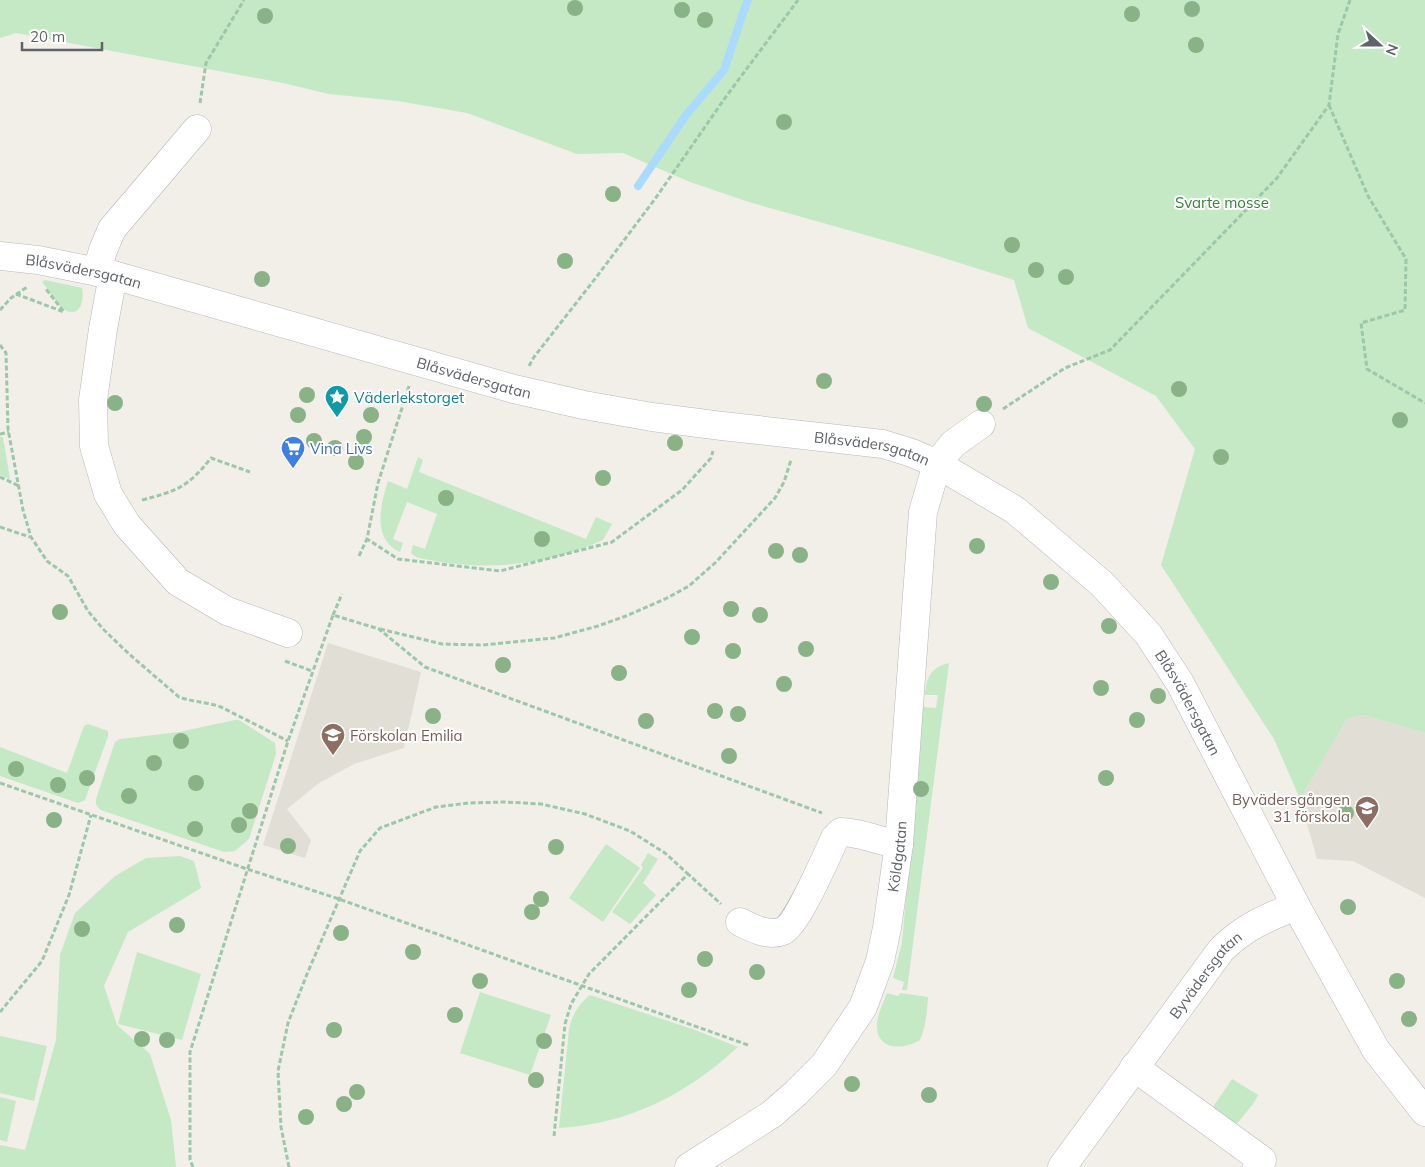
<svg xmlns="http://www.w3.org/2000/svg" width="1425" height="1167" viewBox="0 0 1425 1167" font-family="Mulish,sans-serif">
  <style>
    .education { fill: #e1ded6 }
    .green { fill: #c5e8c5 }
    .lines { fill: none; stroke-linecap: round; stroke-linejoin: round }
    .stream { stroke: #aadaff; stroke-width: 8 }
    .minor-casing { stroke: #b5b8bc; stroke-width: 29 }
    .path { stroke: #9cc7a9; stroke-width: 3; stroke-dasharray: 5 2.5; stroke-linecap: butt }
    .minor { stroke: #fff; stroke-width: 28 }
    .tree { fill: #89b387 }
    .labels { text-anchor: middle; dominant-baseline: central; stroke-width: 4; stroke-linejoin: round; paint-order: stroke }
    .park-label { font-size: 15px; fill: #348238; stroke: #fff }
    .street-label { font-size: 15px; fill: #5f6368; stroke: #fff }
    .culture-label { font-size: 15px; fill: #0d838f; stroke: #fff; text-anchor: start }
    .shop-label { font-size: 15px; fill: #366cbe; stroke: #fff; text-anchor: start }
    .education-label { font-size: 15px; fill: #785e54; stroke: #fff; text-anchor: start }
  </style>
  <rect width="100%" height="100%" fill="#f1efe8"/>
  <g class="education">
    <polygon points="328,643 421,672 404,748 354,764 319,783 287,809 311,840 305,858 263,845"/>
    <polygon points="1363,715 1425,733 1425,898 1353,861 1317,859 1300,799 1347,719"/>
  </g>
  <g class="green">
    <polygon points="0,0 1425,0 1425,733 1363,715 1347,719 1300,799 1274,739 1161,565 1195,449 1156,396 1028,328 1014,280 915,249 749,202 690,182 623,153 577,154 467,113 398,101 329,94 283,83 16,33 0,38"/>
    <path d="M45 280 82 288C85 301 79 321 62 308 55 302 49 290 42 282Z"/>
    <polygon points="3,437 10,479 0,475 0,437"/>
    <path d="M418 457 423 460 419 472 586 539 596 517 612 524 603 540C549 564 494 571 435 561 427 559 416 559 411 553L413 545 425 549 437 514 407 502 393 539 403 543 400 552C372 539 380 506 388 481L407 489Z"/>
    <path d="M949 663 907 990H902L904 982 893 978 902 943 923 707 936 708 938 695H925C926 678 931 667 949 663Z"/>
    <path d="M235 720H239L275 743 276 754 249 839 235 851 224 852 101 810C95 805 95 803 97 796L115 742 120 739 179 732Z"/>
    <polygon points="88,724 108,731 108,736 85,800 78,803 0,776 0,747 67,773 84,726"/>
    <polygon points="606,844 640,868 603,922 569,898"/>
    <polygon points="648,853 658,859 643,883 656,895 630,924 612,912 643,868 641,865"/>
    <polygon points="180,856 194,861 201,888 128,932 104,986 117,1025 150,1054 171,1120 176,1167 0,1167 0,1145 25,1150 56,1040 60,955 75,913 115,876 146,858"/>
    <polygon points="137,952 201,974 182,1040 118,1024"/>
    <polygon points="480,992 551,1015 530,1075 460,1053"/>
    <path d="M887 993 898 996 900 993 928 997C927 1012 926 1026 920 1040 902 1051 875 1050 877 1023 878 1013 884 1002 887 993Z"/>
    <path d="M590 995 695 1030 738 1047C687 1094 629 1124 559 1128L569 1029C572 1015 579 1004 590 995Z"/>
    <polygon points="0,1036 47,1046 34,1101 0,1093"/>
    <polygon points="1232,1079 1258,1095 1253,1104 1235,1126 1211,1110"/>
    <polygon points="0,1097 16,1101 7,1142 0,1140"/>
  </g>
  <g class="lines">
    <polyline class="stream" points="638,186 686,115 724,70 745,7 748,0"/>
    <defs>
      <g id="minor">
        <path id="s1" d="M0 256 38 260 113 275 514 389 584 405 652 417 722 426 883 444 912 453 937 464 1015 510 1102 584 1148 634 1180 683 1296 906 1376 1050 1425 1112"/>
        <polyline points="97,272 103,250 112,229 197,129"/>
        <polyline points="113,275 103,329 93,400 94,446 108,494 127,525 178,582 227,611 288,633"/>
        <path d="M740 922C752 928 769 937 783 931 797 925 827 855 835 838L841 832C861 832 879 842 899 844"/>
        <polyline points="1134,1067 1262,1160 1257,1167"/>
        <path id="s2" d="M689 1167 772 1114 796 1093 824 1065 863 1007 880 961 887 928 899 844 923 512 937 464 953 444 981 424"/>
        <path id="s3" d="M1062 1167 1221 950C1246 926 1264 919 1296 906"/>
      </g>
    </defs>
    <use href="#minor" class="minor-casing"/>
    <g class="path">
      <polyline points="200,103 206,63 244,0"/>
      <polyline points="1329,105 1368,196 1406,259 1405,310 1361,323 1367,369 1425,403"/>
      <polyline points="16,294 64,312 46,289"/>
      <polyline points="0,310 11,298 27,287"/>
      <path d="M0 345 6 353 8 429 23 510 31 537 47 561 68 576 88 611 103 629 129 654 179 697C193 702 207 702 221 707L288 741"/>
      <polyline points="529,366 534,357 598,275 655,199 725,98 798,0"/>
      <polyline points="409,386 378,483 367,539 398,559 500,571 612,542 682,490 711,458 713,451"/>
      <polyline points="1003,409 1065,368 1110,350 1277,178 1329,105 1338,34 1350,0"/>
      <polyline points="0,434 9,432"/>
      <polyline points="0,477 19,486"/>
      <path d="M142 500C177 491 188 487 211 458L250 472"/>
      <polyline points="0,527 30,537"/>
      <polyline points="359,556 367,539"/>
      <polyline points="333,615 342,594"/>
      <polyline points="380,629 442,644 482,645 554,638 598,626 626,616 667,598 689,586 716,562 775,498 784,482 791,460"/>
      <polyline points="285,661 312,671"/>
      <polyline points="0,783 247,869 339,899 748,1045"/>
      <polyline points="0,1012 42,961 69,895 91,815"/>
      <polyline points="554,1136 565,1024 571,1004 589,974 688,874 721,904"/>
      <polyline points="193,1167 190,1160 190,1052 288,741 333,615 379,629 425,667 822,813"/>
      <polyline points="289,1167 281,1127 278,1071 288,1023 307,974 360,851 380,828 436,807 469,803 505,802 541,804 585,814 630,831 665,853 688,874"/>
    </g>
    <use href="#minor" class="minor"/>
  </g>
  <g class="tree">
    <circle cx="575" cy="8" r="8"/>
    <circle cx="1192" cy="9" r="8"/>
    <circle cx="682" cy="10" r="8"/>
    <circle cx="1132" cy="14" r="8"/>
    <circle cx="265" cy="16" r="8"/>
    <circle cx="705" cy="20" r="8"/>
    <circle cx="1196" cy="45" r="8"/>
    <circle cx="784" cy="122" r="8"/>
    <circle cx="613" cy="194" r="8"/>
    <circle cx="1012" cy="245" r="8"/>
    <circle cx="565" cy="261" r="8"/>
    <circle cx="1036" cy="270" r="8"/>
    <circle cx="1066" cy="277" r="8"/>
    <circle cx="262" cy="279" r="8"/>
    <circle cx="824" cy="381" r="8"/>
    <circle cx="1179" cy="389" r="8"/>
    <circle cx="307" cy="395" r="8"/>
    <circle cx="115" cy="403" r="8"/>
    <circle cx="984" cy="404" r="8"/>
    <circle cx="298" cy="415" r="8"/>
    <circle cx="371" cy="415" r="8"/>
    <circle cx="1400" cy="420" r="8"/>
    <circle cx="364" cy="437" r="8"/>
    <circle cx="314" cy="441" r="8"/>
    <circle cx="675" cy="443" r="8"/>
    <circle cx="335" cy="448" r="8"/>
    <circle cx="1221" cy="457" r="8"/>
    <circle cx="356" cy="462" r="8"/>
    <circle cx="603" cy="478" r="8"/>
    <circle cx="446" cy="498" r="8"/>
    <circle cx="542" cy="539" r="8"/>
    <circle cx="977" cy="546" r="8"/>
    <circle cx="776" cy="551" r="8"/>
    <circle cx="800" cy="555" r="8"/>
    <circle cx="1051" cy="582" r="8"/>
    <circle cx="731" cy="609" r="8"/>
    <circle cx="60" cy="612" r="8"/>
    <circle cx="760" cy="615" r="8"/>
    <circle cx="1109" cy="626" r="8"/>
    <circle cx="692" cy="637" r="8"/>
    <circle cx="806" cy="649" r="8"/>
    <circle cx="733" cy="651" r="8"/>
    <circle cx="503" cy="665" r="8"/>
    <circle cx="619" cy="673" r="8"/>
    <circle cx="784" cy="684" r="8"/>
    <circle cx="1101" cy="688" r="8"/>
    <circle cx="1158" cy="696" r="8"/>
    <circle cx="715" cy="711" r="8"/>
    <circle cx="738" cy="714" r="8"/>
    <circle cx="433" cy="716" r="8"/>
    <circle cx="1137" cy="720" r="8"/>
    <circle cx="646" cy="721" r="8"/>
    <circle cx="181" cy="741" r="8"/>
    <circle cx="729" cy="756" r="8"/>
    <circle cx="154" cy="763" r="8"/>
    <circle cx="16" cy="769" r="8"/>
    <circle cx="87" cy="778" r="8"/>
    <circle cx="1106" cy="778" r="8"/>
    <circle cx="196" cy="783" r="8"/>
    <circle cx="58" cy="785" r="8"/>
    <circle cx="921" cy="789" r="8"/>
    <circle cx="129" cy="796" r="8"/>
    <circle cx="250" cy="811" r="8"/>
    <circle cx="1346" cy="813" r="8"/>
    <circle cx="54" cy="820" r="8"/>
    <circle cx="239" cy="825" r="8"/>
    <circle cx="195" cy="829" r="8"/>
    <circle cx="288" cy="846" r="8"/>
    <circle cx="556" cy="847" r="8"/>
    <circle cx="541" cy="899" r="8"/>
    <circle cx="1348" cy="907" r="8"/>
    <circle cx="532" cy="912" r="8"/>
    <circle cx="177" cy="925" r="8"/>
    <circle cx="82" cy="929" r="8"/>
    <circle cx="341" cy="933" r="8"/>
    <circle cx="413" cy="952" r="8"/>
    <circle cx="705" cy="959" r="8"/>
    <circle cx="757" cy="972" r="8"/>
    <circle cx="480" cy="981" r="8"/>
    <circle cx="1397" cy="981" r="8"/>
    <circle cx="689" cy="990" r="8"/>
    <circle cx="455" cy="1015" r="8"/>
    <circle cx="1409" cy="1019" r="8"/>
    <circle cx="334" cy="1030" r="8"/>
    <circle cx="142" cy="1039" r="8"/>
    <circle cx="167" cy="1040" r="8"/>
    <circle cx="544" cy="1041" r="8"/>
    <circle cx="536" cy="1080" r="8"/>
    <circle cx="852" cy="1084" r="8"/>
    <circle cx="357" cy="1092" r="8"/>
    <circle cx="929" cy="1095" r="8"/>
    <circle cx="344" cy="1104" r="8"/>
    <circle cx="306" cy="1117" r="8"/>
  </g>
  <defs>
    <symbol id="sight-pin" viewBox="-11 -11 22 30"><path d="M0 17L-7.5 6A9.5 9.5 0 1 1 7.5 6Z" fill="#0f9aa8" stroke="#fff"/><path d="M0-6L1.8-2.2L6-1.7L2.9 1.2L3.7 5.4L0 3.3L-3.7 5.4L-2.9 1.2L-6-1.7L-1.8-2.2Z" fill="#fff"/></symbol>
    <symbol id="supermarket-pin" viewBox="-11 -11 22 30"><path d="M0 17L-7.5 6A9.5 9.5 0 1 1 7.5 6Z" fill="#3f7fe0" stroke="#fff"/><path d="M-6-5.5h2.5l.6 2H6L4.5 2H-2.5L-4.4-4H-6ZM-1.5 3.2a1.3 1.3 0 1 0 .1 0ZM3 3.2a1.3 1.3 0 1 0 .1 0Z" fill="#fff"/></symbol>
    <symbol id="school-pin" viewBox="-11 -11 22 30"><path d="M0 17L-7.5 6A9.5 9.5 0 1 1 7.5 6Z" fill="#8d6e63" stroke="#fff"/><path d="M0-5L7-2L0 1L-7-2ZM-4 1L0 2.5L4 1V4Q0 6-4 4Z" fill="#fff"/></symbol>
  </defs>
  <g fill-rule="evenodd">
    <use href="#sight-pin" x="323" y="383" width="28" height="38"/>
    <use href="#supermarket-pin" x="279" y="434" width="28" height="38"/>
    <use href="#school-pin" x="319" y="721" width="28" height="38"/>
    <use href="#school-pin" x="1353" y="794" width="28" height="38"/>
  </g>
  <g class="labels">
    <g class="park-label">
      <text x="1222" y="202">Svarte mosse</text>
    </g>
    <g class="street-label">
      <text stroke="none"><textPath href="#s1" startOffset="85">Blåsvädersgatan</textPath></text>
      <text stroke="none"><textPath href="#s1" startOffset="490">Blåsvädersgatan</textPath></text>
      <text stroke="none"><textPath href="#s1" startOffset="895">Blåsvädersgatan</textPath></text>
      <text stroke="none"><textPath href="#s1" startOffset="1315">Blåsvädersgatan</textPath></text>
      <text stroke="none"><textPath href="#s2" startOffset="395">Köldgatan</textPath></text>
      <text stroke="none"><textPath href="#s3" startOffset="240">Byvädersgatan</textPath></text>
    </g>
    <g class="culture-label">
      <text x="354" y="397">Väderlekstorget</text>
    </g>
    <g class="shop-label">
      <text x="310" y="448">Vina Livs</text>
    </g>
    <g class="education-label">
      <text x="350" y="735">Förskolan Emilia</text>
      <text x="1350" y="799" text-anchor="end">Byvädersgången<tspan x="1350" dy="17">31 förskola</tspan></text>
    </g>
  </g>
  <g transform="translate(1380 45) rotate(111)" stroke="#ffffff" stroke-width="4" paint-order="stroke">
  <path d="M0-4L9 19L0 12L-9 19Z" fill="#5f6368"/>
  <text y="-8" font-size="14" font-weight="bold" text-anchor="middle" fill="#5f6368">N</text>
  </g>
  <path d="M22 42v8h80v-8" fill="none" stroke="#5f6368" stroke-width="2.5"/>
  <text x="30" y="42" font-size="15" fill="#5f6368" stroke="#ffffff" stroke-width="4" paint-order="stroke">20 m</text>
</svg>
